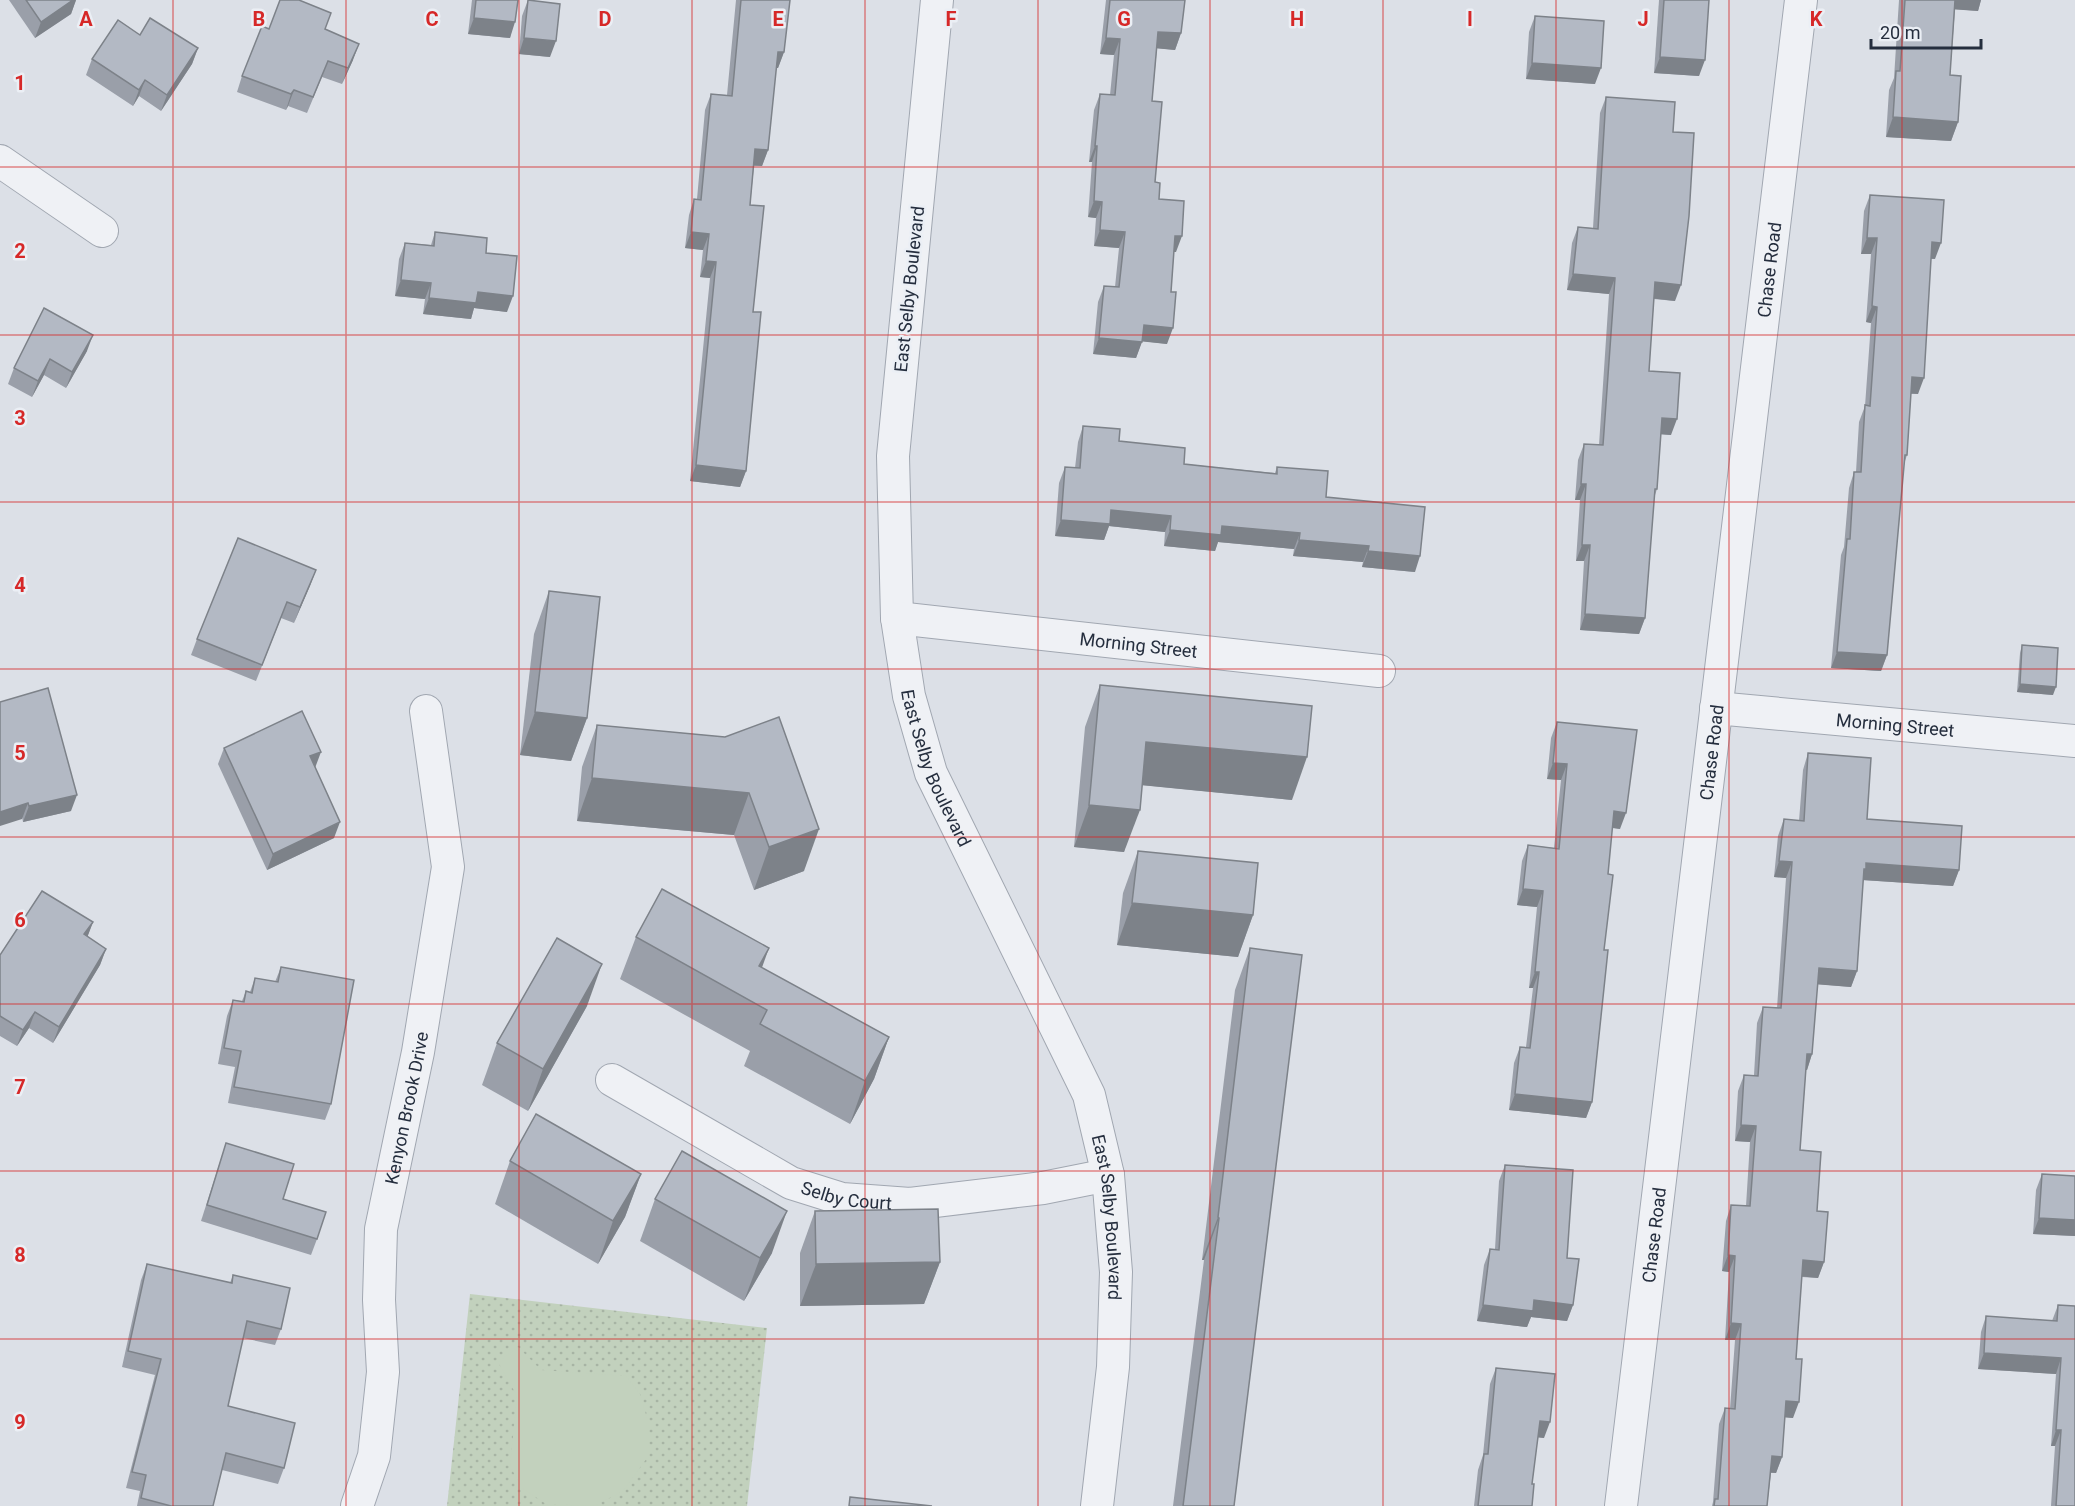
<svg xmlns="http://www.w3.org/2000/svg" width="2075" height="1506" viewBox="0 0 2075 1506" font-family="Roboto,sans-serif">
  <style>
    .green { fill: url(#green-dots) }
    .pitch { fill: #c2d1bd }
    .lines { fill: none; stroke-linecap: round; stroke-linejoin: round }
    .minor-casing { stroke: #a1a7b1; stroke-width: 34 }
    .minor { stroke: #eff1f5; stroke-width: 32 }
    .wall { fill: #9a9fa9 }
    .shaded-wall { fill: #7d8289 }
    .building { fill: #b3b9c4; stroke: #7d8289; stroke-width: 1.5 }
    .grid { fill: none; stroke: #d62828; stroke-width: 1.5; stroke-opacity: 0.55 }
    .labels { text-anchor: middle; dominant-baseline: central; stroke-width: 5; stroke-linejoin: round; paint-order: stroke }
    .street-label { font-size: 18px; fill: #252e3e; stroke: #ebeff5 }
    .grid-label { font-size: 20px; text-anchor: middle; font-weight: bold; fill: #d62828; stroke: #ebeff5; stroke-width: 5; stroke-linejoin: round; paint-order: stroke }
  </style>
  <defs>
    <pattern id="green-dots" width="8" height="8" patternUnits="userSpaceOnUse" patternTransform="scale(1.5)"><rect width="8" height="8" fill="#c2d1bd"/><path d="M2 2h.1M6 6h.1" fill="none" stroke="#a7b4a4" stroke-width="1.8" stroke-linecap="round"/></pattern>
  </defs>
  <rect width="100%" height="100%" fill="#dce0e7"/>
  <polygon class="green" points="470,1294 767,1328 747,1506 447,1506"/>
  <polygon class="pitch" points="518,1347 541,1370 626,1376 640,1394 647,1418 647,1458 623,1491 594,1506 546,1504 522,1488 510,1466 517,1396 498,1362"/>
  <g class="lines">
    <defs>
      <g id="minor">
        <path id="s1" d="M937 0 893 456 897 618 909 696 931 773 1089 1095 1108 1175 1116 1272 1113 1367 1097 1506"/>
        <polyline points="0,161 102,231"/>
        <path id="s2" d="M897 618 1379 671"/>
        <path id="s3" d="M1716 708 2075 741"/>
        <path id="s4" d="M612 1080 791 1183 842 1199 910 1204 1043 1188 1108 1175"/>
        <path id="s5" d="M357 1506 374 1456 383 1372 379 1300 381 1229 418 1052 448 867 426 711"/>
        <path id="s6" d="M1621 1506 1801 0"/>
      </g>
    </defs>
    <use href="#minor" class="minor-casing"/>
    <use href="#minor" class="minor"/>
  </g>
  <g class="wall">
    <polygon points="9,0 76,0 71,14 35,38"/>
    <polygon points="472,0 518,0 510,38 468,34"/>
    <polygon points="528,0 550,57 519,54 522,16"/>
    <polygon points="736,0 790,0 784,52 778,68 776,68 768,150 762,166 754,166 750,205 753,312 746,471 740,487 690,481 710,278 700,277 703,250 685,248 689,215 694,199 697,199 705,110 711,94 727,95"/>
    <polygon points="1106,0 1185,0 1181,33 1175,50 1157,48 1152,101 1155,182 1159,199 1176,252 1174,252 1167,344 1142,341 1136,358 1093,354 1098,302 1104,286 1115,287 1119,248 1094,246 1096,218 1088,217 1092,162 1089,162 1094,110 1100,94 1110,95 1114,55 1100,54"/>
    <polygon points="1659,0 1709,0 1699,76 1654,73"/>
    <polygon points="1899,0 1981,0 1978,11 1955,9 1950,75 1958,122 1951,141 1886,137 1889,90 1894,78"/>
    <polygon points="1535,16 1595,84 1526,79 1529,32"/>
    <polygon points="269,29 325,29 353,60 342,84 322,77 307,113 288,106 286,110 237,92 242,76"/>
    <polygon points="140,35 198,48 192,64 161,111 139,96 133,106 86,75 92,59"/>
    <polygon points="1606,97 1673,132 1675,301 1654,299 1649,371 1671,435 1661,434 1657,489 1654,498 1645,618 1639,634 1580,630 1584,561 1576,561 1580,500 1575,500 1578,460 1584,444 1599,445 1609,294 1567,290 1572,243 1578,227 1593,228 1600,113"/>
    <polygon points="1870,195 1935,259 1931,259 1918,394 1911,394 1907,455 1904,464 1887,655 1881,671 1831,668 1841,555 1844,547 1849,488 1854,472 1856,472 1859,422 1865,406 1871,323 1866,322 1871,254 1861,254 1864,211"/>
    <polygon points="435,232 486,253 507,312 474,308 471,319 423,314 425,299 395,296 399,259 405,243 431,245"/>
    <polygon points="44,308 87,351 66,388 44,375 32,397 8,384 14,368"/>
    <polygon points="1083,426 1119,441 1184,464 1275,473 1277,467 1326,497 1415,572 1362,567 1363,562 1293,556 1294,549 1218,542 1215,551 1164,546 1165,532 1109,526 1104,540 1055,536 1059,483 1065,467 1075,468 1078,442"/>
    <polygon points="316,570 294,623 281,618 256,681 191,655 197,639"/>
    <polygon points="549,591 587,718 571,761 520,755 534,634"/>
    <polygon points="2022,645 2053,695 2017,692 2020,653"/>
    <polygon points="1100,685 1292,800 1142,785 1124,852 1074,847 1085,727"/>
    <polygon points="0,702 71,811 23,822"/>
    <polygon points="1557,722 1620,829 1612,828 1608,874 1604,950 1592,1102 1586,1118 1509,1110 1514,1063 1520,1047 1526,1047 1533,988 1529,988 1537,907 1517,905 1522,861 1528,845 1554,848 1561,780 1547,779 1551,738"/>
    <polygon points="597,725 725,737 804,871 754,890 734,835 577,821 582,767"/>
    <polygon points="224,748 315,767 334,838 267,870 218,764"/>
    <polygon points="1808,753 1867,819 1959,870 1953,886 1863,880 1857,971 1851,987 1817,984 1812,1054 1807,1070 1806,1070 1800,1150 1817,1211 1824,1262 1818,1278 1802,1277 1796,1359 1793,1418 1785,1417 1782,1457 1776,1473 1771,1473 1767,1506 1712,1506 1713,1502 1719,1424 1725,1408 1730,1409 1735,1340 1725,1340 1729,1272 1722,1271 1726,1221 1731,1205 1746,1206 1750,1142 1735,1141 1738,1091 1744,1075 1754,1075 1757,1023 1763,1007 1777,1008 1786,878 1774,877 1778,836 1784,819 1799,821 1803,770"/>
    <polygon points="1138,851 1253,915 1238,957 1117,945 1123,893"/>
    <polygon points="93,922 87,937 106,949 100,965 53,1043 29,1028 17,1046 0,1036 0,955"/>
    <polygon points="636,937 762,968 889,1037 874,1079 850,1124 744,1066 750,1051 620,979"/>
    <polygon points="1250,948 1234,1506 1173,1506 1204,1260 1202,1260 1235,990"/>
    <polygon points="281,967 331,1104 325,1120 228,1103 235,1067 218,1064 227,1016 233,1000 242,1001 246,991 250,992 255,978 275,982"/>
    <polygon points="587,1006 528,1111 482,1085 497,1043"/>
    <polygon points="226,1143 283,1199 317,1239 311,1255 201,1221"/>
    <polygon points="510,1161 641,1174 625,1217 598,1264 495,1204"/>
    <polygon points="1505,1165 1567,1258 1573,1305 1567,1321 1531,1317 1527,1327 1477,1321 1484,1265 1490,1249 1495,1249 1499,1181"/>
    <polygon points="2042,1174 2075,1176 2075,1236 2033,1234 2036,1190"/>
    <polygon points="655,1199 772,1253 744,1301 640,1241"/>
    <polygon points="815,1211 940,1262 924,1304 800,1306 800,1253"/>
    <polygon points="147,1264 230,1283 233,1275 281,1329 275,1345 243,1338 228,1406 284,1468 278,1484 222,1470 213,1506 137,1506 140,1491 126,1488 155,1375 122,1367 141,1280"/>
    <polygon points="2058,1305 2075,1506 2051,1506 2055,1446 2051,1446 2056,1374 1978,1369 1981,1332 1986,1316 2052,1321"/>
    <polygon points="1496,1368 1544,1438 1538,1437 1532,1484 1532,1506 1474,1506 1478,1470 1483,1455 1490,1384"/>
  </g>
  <g class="shaded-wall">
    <polygon points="73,0 76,0 71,14 35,38 41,22"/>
    <polygon points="1952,0 1981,0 1978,11 1949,9"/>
    <polygon points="474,18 515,22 510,38 468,34"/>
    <polygon points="1158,32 1181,33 1175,50 1153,48"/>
    <polygon points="524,38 556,41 550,57 519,54"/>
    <polygon points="1106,38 1120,39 1114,55 1100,54"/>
    <polygon points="359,44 353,60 342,84 348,68"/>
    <polygon points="198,48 192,64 161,111 167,95"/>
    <polygon points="778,52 784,52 778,68 772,68"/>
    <polygon points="1660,57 1705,60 1699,76 1654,73"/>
    <polygon points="1532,63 1601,68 1595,84 1526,79"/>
    <polygon points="145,80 139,96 133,106 139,90"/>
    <polygon points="294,90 288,106 286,110 291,94"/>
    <polygon points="1893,117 1958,122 1951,141 1886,137"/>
    <polygon points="1095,146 1097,146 1092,162 1089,162"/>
    <polygon points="755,149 768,150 762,166 750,165"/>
    <polygon points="1094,201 1102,202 1096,218 1088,217"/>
    <polygon points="1100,230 1125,232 1119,248 1094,246"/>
    <polygon points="691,232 709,234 703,250 685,248"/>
    <polygon points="1175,236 1182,236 1176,252 1169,252"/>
    <polygon points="1867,238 1877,238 1871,254 1861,254"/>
    <polygon points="1932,242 1941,243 1935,259 1927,258"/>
    <polygon points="706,261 716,262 710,278 700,277"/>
    <polygon points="1573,274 1615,278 1609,294 1567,290"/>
    <polygon points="401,280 431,283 425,299 395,296"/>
    <polygon points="1655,282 1681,285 1675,301 1649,298"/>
    <polygon points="478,292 513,296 507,312 474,308 471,319 423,314 429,298"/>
    <polygon points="1872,306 1877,307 1871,323 1866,322"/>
    <polygon points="1144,325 1173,328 1167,344 1138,341"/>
    <polygon points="93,335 87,351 66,388 72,372"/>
    <polygon points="1099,338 1142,342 1136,358 1093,354"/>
    <polygon points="50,359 44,375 32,397 38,381"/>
    <polygon points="1912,377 1924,378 1918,394 1907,393"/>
    <polygon points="1662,418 1677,419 1671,435 1656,434"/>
    <polygon points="696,465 746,471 740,487 690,481"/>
    <polygon points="1581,484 1586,484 1580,500 1575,500"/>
    <polygon points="1111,510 1171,516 1165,532 1109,526 1104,540 1055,536 1061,520"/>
    <polygon points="1222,526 1300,533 1294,549 1218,542 1215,551 1164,546 1170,530"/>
    <polygon points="1299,540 1369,546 1363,562 1293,556"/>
    <polygon points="1582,545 1590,545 1584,561 1576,561"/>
    <polygon points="1368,551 1420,556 1415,572 1362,567"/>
    <polygon points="316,570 310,586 294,623 300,607"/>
    <polygon points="1585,614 1645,618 1639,634 1580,630"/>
    <polygon points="1837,652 1887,655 1881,671 1831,668"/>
    <polygon points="2020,684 2056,687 2053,695 2017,692"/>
    <polygon points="535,712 587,718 571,761 520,755"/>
    <polygon points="1146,742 1307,757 1292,800 1130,784"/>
    <polygon points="321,752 315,768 310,756"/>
    <polygon points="1553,763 1567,764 1561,780 1547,779"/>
    <polygon points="592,778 749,793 734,835 577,821"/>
    <polygon points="77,795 71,811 23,822 29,806"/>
    <polygon points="28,803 22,819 0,826 0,812"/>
    <polygon points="1089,805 1140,810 1124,852 1074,847"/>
    <polygon points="1614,811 1626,813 1620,829 1608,827"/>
    <polygon points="340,822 334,838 267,870 273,854"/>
    <polygon points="819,829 804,871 754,890 769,847"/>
    <polygon points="1779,861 1792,862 1786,878 1774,877"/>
    <polygon points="1866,863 1959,870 1953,886 1862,880 1858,885"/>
    <polygon points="1523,889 1543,891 1537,907 1517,905"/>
    <polygon points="1132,903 1253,915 1238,957 1117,945"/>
    <polygon points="93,922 87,938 84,934"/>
    <polygon points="769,948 754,990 759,966"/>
    <polygon points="106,949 100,965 53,1043 59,1027"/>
    <polygon points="602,964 587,1006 528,1111 543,1069"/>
    <polygon points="1819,968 1857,971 1851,987 1813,984"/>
    <polygon points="1535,972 1539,972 1533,988 1529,988"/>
    <polygon points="35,1012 29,1028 17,1046 23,1030"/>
    <polygon points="889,1037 874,1079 850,1124 865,1081"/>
    <polygon points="1807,1054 1812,1054 1807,1070 1801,1070"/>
    <polygon points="1515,1094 1592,1102 1586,1118 1509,1110"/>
    <polygon points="1741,1125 1756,1126 1750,1142 1735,1141"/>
    <polygon points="641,1174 625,1217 598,1264 613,1221"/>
    <polygon points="787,1211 772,1253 744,1301 760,1258"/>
    <polygon points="1218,1217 1219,1218 1204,1260 1202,1260"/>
    <polygon points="2039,1218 2075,1220 2075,1236 2033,1234"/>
    <polygon points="1728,1255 1735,1256 1729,1272 1722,1271"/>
    <polygon points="1803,1260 1824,1262 1818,1278 1797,1276"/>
    <polygon points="940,1262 924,1304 800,1306 816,1264"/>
    <polygon points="1534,1300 1573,1305 1567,1321 1531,1317 1527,1327 1477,1321 1483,1305"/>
    <polygon points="1731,1323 1741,1324 1735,1340 1725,1340"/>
    <polygon points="1984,1353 2061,1358 2056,1374 1978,1369"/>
    <polygon points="1786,1401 1799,1402 1793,1418 1780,1417"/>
    <polygon points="1540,1421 1550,1422 1544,1438 1534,1437"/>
    <polygon points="2056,1430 2061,1430 2055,1446 2051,1446"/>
    <polygon points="1772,1456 1782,1457 1776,1473 1766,1472"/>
  </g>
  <g class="building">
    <polygon points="26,0 73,0 41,22"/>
    <polygon points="280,0 299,0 331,13 325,29 359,44 348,68 328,61 313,97 294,90 291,94 242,76 262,26 269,29"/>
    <polygon points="476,0 518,0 515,22 474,18"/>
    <polygon points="528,0 560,4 556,41 524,38"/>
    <polygon points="741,0 790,0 784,52 778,52 768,150 755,149 750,205 764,206 753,312 761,312 746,471 696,465 716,262 706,261 709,234 691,232 694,199 701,200 711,94 732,96"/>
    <polygon points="1110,0 1185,0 1181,33 1158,32 1152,101 1162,102 1155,182 1160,183 1159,199 1184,201 1182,236 1175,236 1171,292 1176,292 1173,328 1144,325 1142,342 1099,338 1104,286 1119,287 1125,232 1100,230 1102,202 1094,201 1097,146 1095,146 1100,94 1115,95 1120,39 1106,38"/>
    <polygon points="1664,0 1709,0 1705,60 1660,57"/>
    <polygon points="1905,0 1955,0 1950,75 1961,76 1958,122 1893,117 1896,71 1900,71"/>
    <polygon points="1535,16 1604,21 1601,68 1532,63"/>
    <polygon points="150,18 198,48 167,95 145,80 139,90 92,59 118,20 140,35"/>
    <polygon points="1606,97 1675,102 1673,132 1694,133 1689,216 1681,285 1655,282 1649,371 1680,373 1677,419 1662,418 1657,489 1655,489 1645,618 1585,614 1590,545 1582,545 1586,484 1581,484 1584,444 1603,445 1615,278 1573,274 1578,227 1598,229"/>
    <polygon points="1870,195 1944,200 1941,243 1932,242 1924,378 1912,377 1907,455 1905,455 1887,655 1837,652 1847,539 1850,539 1854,472 1861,472 1865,405 1870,406 1877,307 1872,306 1877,238 1867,238"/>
    <polygon points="435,232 487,238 486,253 517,256 513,296 478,292 476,303 429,298 431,283 401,280 405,243 434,246"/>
    <polygon points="44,308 93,335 72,372 50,359 38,381 14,368"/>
    <polygon points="1083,426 1120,429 1119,441 1185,448 1184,464 1277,474 1277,467 1328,471 1326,497 1425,507 1420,556 1368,551 1369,546 1299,540 1300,533 1222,526 1221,535 1170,530 1171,516 1111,510 1110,524 1061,520 1065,467 1080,468"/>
    <polygon points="238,538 316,570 300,607 287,602 262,665 197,639"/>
    <polygon points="549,591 600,597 587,718 535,712"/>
    <polygon points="2022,645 2058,648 2056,687 2020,684"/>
    <polygon points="1100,685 1312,706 1307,757 1146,742 1140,810 1089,805"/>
    <polygon points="48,688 77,795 29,806 28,803 0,812 0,702"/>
    <polygon points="302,711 321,752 310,756 340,822 273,854 224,748"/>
    <polygon points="779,717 819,829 769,847 749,793 592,778 597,725 725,737"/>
    <polygon points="1557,722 1637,730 1626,813 1614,811 1608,874 1613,875 1604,950 1608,950 1592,1102 1515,1094 1520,1047 1530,1048 1539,972 1535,972 1543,891 1523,889 1528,845 1559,849 1567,764 1553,763"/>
    <polygon points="1808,753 1871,758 1867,819 1962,826 1959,870 1866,863 1866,869 1864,869 1857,971 1819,968 1812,1054 1807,1054 1800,1150 1821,1152 1817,1211 1828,1212 1824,1262 1803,1260 1796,1359 1802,1359 1799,1402 1786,1401 1782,1457 1772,1456 1767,1506 1714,1506 1715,1499 1718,1499 1725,1408 1735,1409 1741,1324 1731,1323 1735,1256 1728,1255 1731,1205 1750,1206 1756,1126 1741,1125 1744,1075 1758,1076 1763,1007 1781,1008 1792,862 1779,861 1784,819 1804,821"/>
    <polygon points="1138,851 1258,863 1253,915 1132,903"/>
    <polygon points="662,889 769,948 759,966 889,1037 865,1081 760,1024 767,1010 636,937"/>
    <polygon points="42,891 93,922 84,934 106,949 59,1027 35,1012 23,1030 0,1016 0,955"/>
    <polygon points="557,938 602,964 543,1069 497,1043"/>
    <polygon points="1250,948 1302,955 1234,1506 1183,1506 1219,1218 1218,1217"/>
    <polygon points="281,967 354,980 331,1104 234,1087 241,1051 224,1048 233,1000 244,1002 246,991 252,993 255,978 278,982"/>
    <polygon points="536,1114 641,1174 613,1221 510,1161"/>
    <polygon points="226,1143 294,1164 283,1199 326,1212 317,1239 207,1205"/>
    <polygon points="682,1151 787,1211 760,1258 655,1199"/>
    <polygon points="1505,1165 1573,1170 1567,1258 1579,1259 1573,1305 1534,1300 1533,1311 1483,1305 1490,1249 1499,1250"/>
    <polygon points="2042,1174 2075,1176 2075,1220 2039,1218"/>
    <polygon points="938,1209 940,1262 816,1264 815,1211"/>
    <polygon points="147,1264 232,1283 233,1275 290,1288 281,1329 247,1321 228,1406 295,1423 284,1468 226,1453 213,1506 171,1506 141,1498 146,1475 132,1472 161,1359 128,1351"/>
    <polygon points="2058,1305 2075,1306 2075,1506 2056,1506 2061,1430 2056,1430 2061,1358 1984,1353 1986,1316 2057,1321"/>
    <polygon points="1496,1368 1555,1374 1550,1422 1540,1421 1532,1484 1534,1484 1532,1506 1478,1506 1484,1454 1488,1454"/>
    <polygon points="850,1497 932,1506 849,1506"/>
  </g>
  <path class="grid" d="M173 0V1506M346 0V1506M519 0V1506M692 0V1506M865 0V1506M1038 0V1506M1210 0V1506M1383 0V1506M1556 0V1506M1729 0V1506M1902 0V1506M0 167H2075M0 335H2075M0 502H2075M0 669H2075M0 837H2075M0 1004H2075M0 1171H2075M0 1339H2075"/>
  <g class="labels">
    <g class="street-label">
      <text stroke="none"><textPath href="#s6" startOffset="1245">Chase Road</textPath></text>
      <text transform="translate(909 289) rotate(-84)">East Selby Boulevard</text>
      <text stroke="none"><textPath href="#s2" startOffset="243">Morning Street</textPath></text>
      <text stroke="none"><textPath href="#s3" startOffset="180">Morning Street</textPath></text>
      <text stroke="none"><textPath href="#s6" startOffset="759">Chase Road</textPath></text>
      <text stroke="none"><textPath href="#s1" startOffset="776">East Selby Boulevard</textPath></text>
      <text stroke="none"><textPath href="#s5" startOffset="404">Kenyon Brook Drive</textPath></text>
      <text stroke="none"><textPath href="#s4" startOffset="264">Selby Court</textPath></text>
      <text stroke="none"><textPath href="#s1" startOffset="1262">East Selby Boulevard</textPath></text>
      <text stroke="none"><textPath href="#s6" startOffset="273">Chase Road</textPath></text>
    </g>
  </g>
  <g class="grid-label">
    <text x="86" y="26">A</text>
    <text x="259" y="26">B</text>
    <text x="432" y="26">C</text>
    <text x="605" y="26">D</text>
    <text x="778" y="26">E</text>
    <text x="951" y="26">F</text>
    <text x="1124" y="26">G</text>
    <text x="1297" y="26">H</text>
    <text x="1470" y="26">I</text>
    <text x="1643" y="26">J</text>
    <text x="1816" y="26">K</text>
    <text x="20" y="90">1</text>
    <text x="20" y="258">2</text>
    <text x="20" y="425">3</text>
    <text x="20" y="592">4</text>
    <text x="20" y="760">5</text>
    <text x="20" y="927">6</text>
    <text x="20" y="1094">7</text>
    <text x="20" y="1262">8</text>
    <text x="20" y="1429">9</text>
  </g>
  <path d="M1871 39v9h110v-9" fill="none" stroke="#252e3e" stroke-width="3"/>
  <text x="1880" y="39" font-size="18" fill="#252e3e" stroke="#ebeff5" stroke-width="4.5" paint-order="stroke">20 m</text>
</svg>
